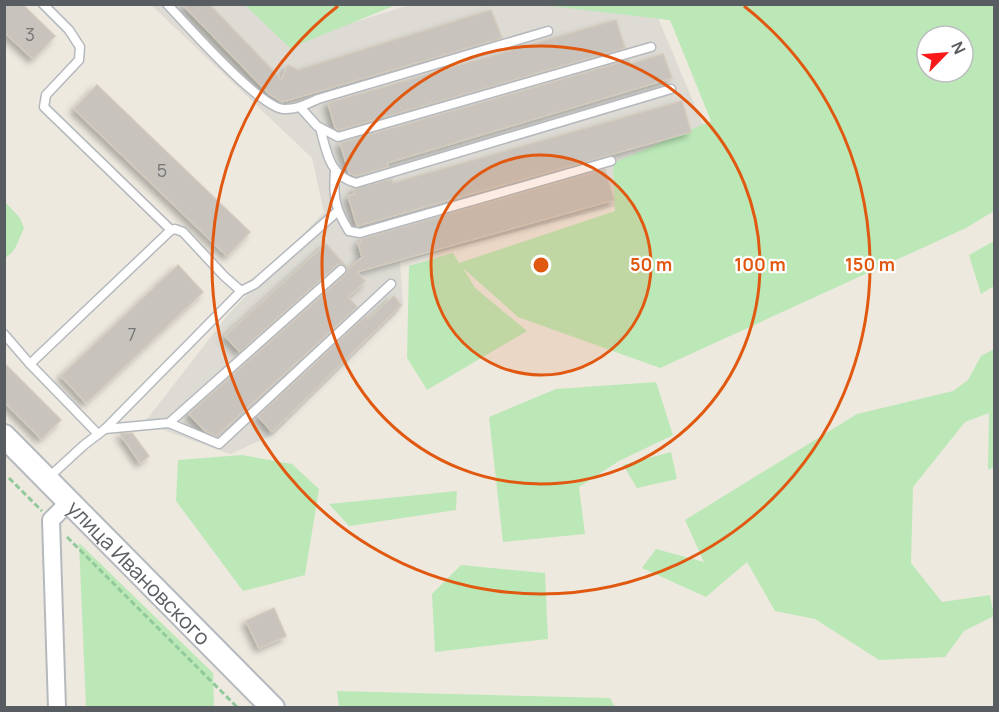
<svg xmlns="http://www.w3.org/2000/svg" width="999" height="712" viewBox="0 0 999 712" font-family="Manrope,sans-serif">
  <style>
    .industrial { fill: #dddbd4 }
    .green { fill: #bce8b8; fill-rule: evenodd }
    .building { fill: #c8c3bc; stroke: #d2cabd; stroke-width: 1.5; filter: url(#shadow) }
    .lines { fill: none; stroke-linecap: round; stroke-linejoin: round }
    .lane-casing { stroke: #b5b9be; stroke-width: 11 }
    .street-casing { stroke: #b5b9be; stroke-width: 20 }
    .secondary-casing { stroke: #b5bac0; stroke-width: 26 }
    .path { stroke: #91c99c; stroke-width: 3; stroke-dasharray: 6 3; stroke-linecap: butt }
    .lane { stroke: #fff; stroke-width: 8 }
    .street { stroke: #fff; stroke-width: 16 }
    .secondary { stroke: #fff; stroke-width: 22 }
    .ring { fill: none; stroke: #e15910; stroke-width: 3 }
    .labels { text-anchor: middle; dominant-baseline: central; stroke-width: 4.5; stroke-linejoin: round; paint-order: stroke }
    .number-label { font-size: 18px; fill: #747678 }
    .street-label { font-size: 21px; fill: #585d62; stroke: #fff }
    .centre { fill: #e15910; stroke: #fff; stroke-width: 3 }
    .ring-label { font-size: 18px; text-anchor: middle; font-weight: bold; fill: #e15910; stroke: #fff; stroke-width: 4.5; stroke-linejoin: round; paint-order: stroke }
  </style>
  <defs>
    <filter id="shadow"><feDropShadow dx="-4" dy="4" stdDeviation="3" flood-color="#0004"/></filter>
  </defs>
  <rect width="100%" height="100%" fill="#ede9df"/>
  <polygon class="industrial" points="151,5 259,5 297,40 409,5 587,5 658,18 706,132 620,205 400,262 403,306 273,435 230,454 144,423 227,316 324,212 312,158"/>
  <g class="green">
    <polygon points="245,5 396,5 290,48"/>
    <path d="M542 5H994V211L966 228 660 368 518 317 463 268 475 288 527 331 427 390 407 358 409 266 453 253 459 263 615 211 613 163 711 121 670 20ZM927 36H963V72H927Z"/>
    <path d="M5 202 20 218 24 228C18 240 17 251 5 258Z"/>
    <polygon points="994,241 994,286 981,294 969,255"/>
    <polygon points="994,349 994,467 988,470 989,413 965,422 913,487 911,563 942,602 990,595 994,616 964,631 945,657 879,660 815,619 775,611 747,562 706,597 642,568 656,549 704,562 685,520 857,414 953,391 968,380 981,356"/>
    <polygon points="656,382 673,435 619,461 579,487 585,534 503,542 489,417 556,389"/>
    <polygon points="671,452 677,479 637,488 623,465"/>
    <polygon points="242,455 292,464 319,489 305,575 243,591 176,501 178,460"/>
    <polygon points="457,491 456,510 349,526 329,504"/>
    <polygon points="79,543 213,673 214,707 86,707"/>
    <polygon points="461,565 545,573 548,639 435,652 432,594"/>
    <polygon points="337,691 610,698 615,707 339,707"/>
  </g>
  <g class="building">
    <polygon points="4,4 22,4 55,36 33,59 4,32"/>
    <polygon points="182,4 209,4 281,79 288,65 298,70 491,10 502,38 282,102 269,94"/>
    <polygon points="616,20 625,48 339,130 335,128 328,103"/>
    <polygon points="663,54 672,78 387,163 388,167 356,176 349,173 340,143 629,60 630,64"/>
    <polygon points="97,85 250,232 227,256 74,109"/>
    <polygon points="682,101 691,132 357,226 348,196 355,194 353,189 392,179 393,183"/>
    <polygon points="605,169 614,200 357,272 365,281 348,297 357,307 216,436 205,431 189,414 345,275 347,271 346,266 349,269 362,257 358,243 362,242 361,239"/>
    <polygon points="326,244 345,265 340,264 337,265 240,352 225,336"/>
    <polygon points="178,265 203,292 86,403 61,376"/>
    <polygon points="394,296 401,305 272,432 258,416 366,316 368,319"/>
    <polygon points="4,363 61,420 41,439 4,402"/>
    <polygon points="132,433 149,456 140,463 120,434"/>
    <polygon points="274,608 286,636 259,648 246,621"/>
  </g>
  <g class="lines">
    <defs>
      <g id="lane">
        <polyline points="43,4 69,30 80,47 79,60 46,95 44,107 171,230"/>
        <path d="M167 4C188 26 258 106 283 109 296 110 307 104 318 99L548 31"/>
        <polyline points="300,107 317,126 338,137 651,47"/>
        <path d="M320 128C327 152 329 176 356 183L671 89"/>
        <path d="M335 171C333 197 335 209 349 231L360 233 611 161"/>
        <polyline points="4,334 30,364 98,434"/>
        <polyline points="30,364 171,230 175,229 183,232 224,276 241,291 255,284 338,211"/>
        <polyline points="169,423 341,270"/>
        <polyline points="105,429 169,423 219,444 391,284"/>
        <polyline points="48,478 84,445 105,429 241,291"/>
      </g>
      <polyline id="street" points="57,708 51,520 69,502"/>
      <g id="secondary">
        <path id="s1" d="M4 436 273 708"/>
      </g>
    </defs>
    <use href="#lane" class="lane-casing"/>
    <use href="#street" class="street-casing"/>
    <use href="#secondary" class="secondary-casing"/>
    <g class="path">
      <polyline points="9,478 42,511"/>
      <polyline points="67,537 238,708"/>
    </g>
    <use href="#lane" class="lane"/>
    <use href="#street" class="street"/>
    <use href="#secondary" class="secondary"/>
  </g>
  <circle cx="541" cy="265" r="110" fill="#e15910" fill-opacity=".12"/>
  <g class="ring">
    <circle cx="541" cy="265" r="110"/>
    <circle cx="541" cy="265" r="219"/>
    <path d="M744 6A329 329 0 1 1 338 6"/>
  </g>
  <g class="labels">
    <g class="number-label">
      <text x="30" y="34">3</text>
      <text x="162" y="170">5</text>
      <text x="132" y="334">7</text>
    </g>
    <g class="street-label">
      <text stroke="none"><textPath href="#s1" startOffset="192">улица Ивановского</textPath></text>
    </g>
  </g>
  <circle cx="541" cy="265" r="9" class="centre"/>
  <g class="ring-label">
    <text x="651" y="271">50 m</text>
    <text x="760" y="271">100 m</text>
    <text x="870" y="271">150 m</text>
  </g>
  <rect width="999" height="712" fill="none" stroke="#585d62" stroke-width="12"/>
  <g transform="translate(945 54) rotate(65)"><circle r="28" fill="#ffffff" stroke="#bcbec0" stroke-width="1.5"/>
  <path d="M0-4.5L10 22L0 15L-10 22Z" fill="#fa1818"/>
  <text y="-9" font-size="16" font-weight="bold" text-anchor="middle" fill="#585d62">N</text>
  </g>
</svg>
